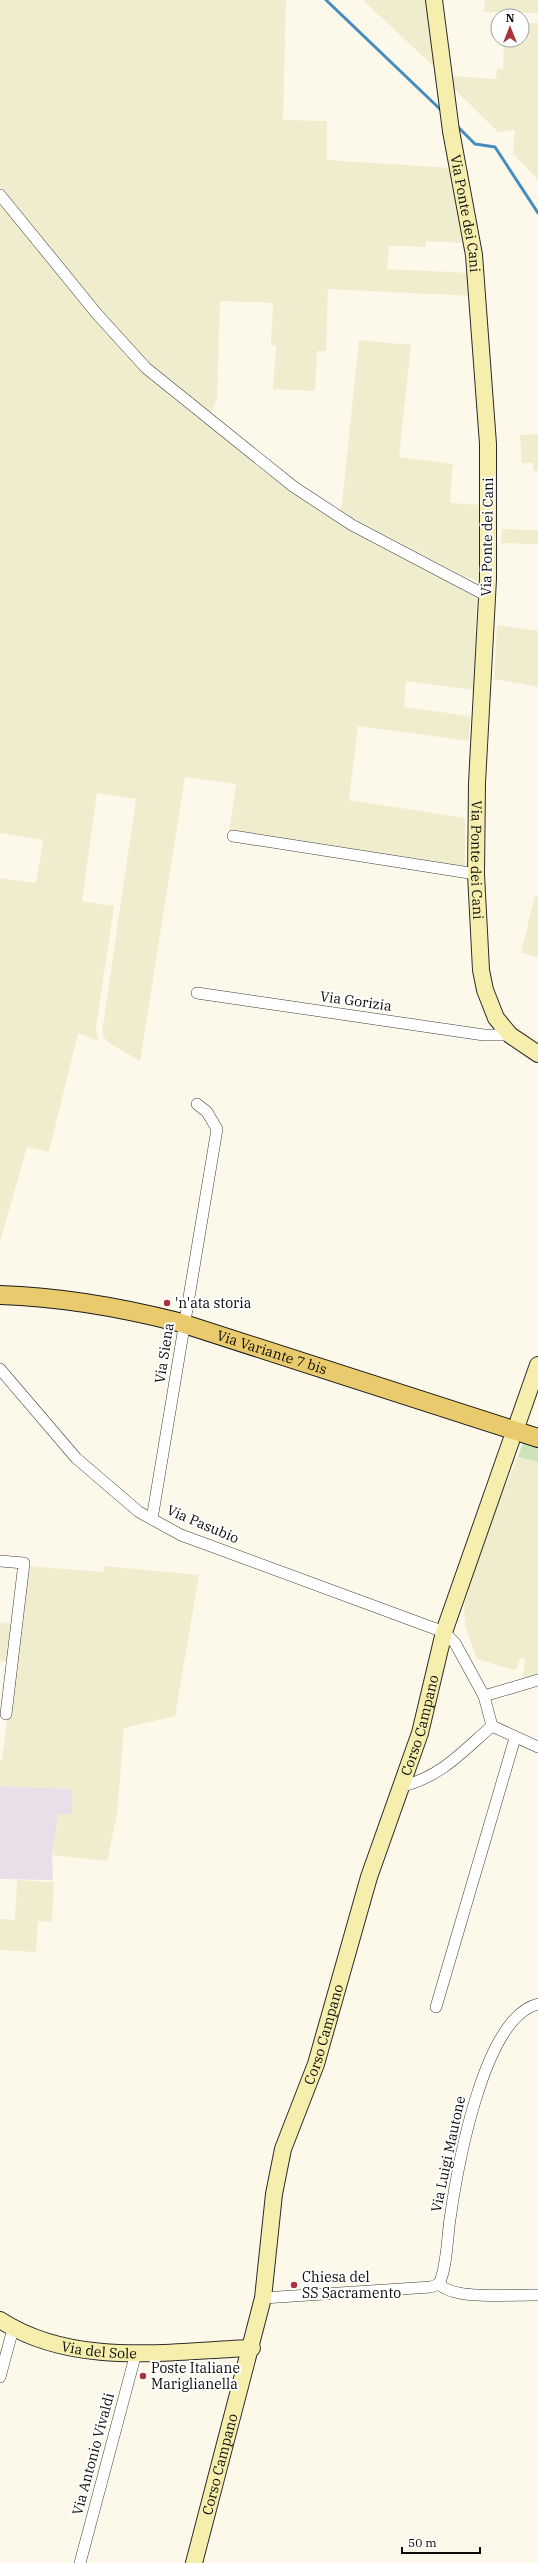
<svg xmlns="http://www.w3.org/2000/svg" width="538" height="2563" viewBox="0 0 538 2563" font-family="'IBM Plex Serif',serif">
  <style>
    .industrial { fill: #e8dfe9 }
    .farmland { fill: #efedce }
    .green { fill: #cee3b8 }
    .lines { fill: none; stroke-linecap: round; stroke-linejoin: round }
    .stream { stroke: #448dbd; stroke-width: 3 }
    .street-casing { stroke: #3d3d3d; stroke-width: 12 }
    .secondary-casing { stroke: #2c2c2c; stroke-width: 18 }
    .primary-casing { stroke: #1b1b1b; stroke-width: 20 }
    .street { stroke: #fff; stroke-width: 11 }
    .secondary { stroke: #f6eeac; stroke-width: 16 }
    .primary { stroke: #e9cb6e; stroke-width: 18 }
    .poi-dot { fill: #aa3339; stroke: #fff; stroke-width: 1.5 }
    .labels { text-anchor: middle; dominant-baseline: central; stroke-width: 4; stroke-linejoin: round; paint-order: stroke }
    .street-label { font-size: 14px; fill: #0a0a0a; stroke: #fff }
    .poi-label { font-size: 14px; fill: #0a0a0a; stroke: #fff; text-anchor: start }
  </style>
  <rect width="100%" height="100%" fill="#fdf9ea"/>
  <polygon class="industrial" points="0,1786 73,1789 72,1815 58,1815 52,1855 53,1880 0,1879"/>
  <g class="farmland">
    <polygon points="0,0 286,0 283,120 327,121 327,160 451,168 465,243 426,241 425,247 389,246 387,269 470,273 472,296 328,289 326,351 317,351 315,391 273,389 276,346 271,345 273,303 220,301 217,399 211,413 151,367 120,335 0,186"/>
    <polygon points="363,0 425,0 435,65 434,67"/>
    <polygon points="485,0 538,0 538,13 484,12"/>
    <polygon points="522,23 538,23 538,180 513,154 515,130 498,132 451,86 450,76 496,79 497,69 503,69 504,40 522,40"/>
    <polygon points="2,206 92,317 134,364 174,399 248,456 373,542 477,597 473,690 406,681 404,707 470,716 469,741 358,726 349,800 465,818 465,866 229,831 236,784 185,777 140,1061 106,1041 102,1032 136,799 97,793 82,901 114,906 96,1028 98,1041 78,1033 49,1152 27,1147 0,1242 0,878 36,883 43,840 0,833 0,207"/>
    <polygon points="359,340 411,345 399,457 453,464 450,503 484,505 479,581 465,577 341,512"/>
    <polygon points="538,434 538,471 533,471 533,463 522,463 520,435"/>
    <polygon points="502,529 538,530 538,544 501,543"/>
    <polygon points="497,625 538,631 538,687 494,679"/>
    <polygon points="535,895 538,896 538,957 521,953"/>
    <polygon points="518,1457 538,1462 538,1676 523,1678 525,1659 520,1658 517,1669 513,1670 477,1659 465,1625 464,1607 471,1580 490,1522"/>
    <polygon points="27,1566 104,1572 104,1566 199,1575 175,1716 124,1728 117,1814 107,1861 52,1855 58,1814 72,1814 72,1789 0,1786 0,1760 2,1759"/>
    <polygon points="0,1622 12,1624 7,1662 0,1661"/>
    <polygon points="17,1880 54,1882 52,1922 38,1921 36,1952 0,1950 0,1919 15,1920"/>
  </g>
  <polygon class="green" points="523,1442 538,1446 538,1462 518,1457"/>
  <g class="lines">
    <g class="stream">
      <polyline points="326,0 442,111"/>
      <polyline points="456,125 475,144 495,147 538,213"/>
    </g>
    <defs>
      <g id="street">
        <polyline points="0,195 97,314 146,368 294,487 352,525 487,596"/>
        <polyline points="233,836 476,874"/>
        <polyline points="197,993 484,1035 510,1035"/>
        <polyline points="0,1369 76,1458 139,1512 181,1535 444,1632 455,1643 484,1696 492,1726 538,1747"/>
        <polyline points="152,1519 217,1129 207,1112 197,1104"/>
        <polyline points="0,1561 24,1563 6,1714"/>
        <polyline points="484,1696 538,1680"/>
        <path d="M403 1786C442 1776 463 1751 492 1726"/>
        <polyline points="436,2007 515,1738"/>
        <path d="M439 2284C447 2267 447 2239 450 2219 457 2170 483 2017 538 2004"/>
        <path d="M439 2284C455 2301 514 2294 538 2295"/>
        <polyline points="263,2298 431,2287 439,2284"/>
        <polyline points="0,2377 13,2329"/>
        <polyline points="80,2563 136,2353"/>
      </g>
      <g id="secondary">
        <path id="s1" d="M434 0 451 131 474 255 488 444V579L477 783 476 874 481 970 485 990 496 1018 510 1035 538 1054"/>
        <polyline points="518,1422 538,1365"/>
        <path id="s2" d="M0 2320C74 2368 169 2351 252 2348"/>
        <path id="s3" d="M194 2563 263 2298 274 2194 283 2149 316 2064 369 1877 420 1733 444 1632 511 1441"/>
      </g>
      <g id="primary">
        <path id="s4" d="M0 1295C61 1297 119 1307 178 1322L538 1438"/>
      </g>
    </defs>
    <use href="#street" class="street-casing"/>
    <use href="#secondary" class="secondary-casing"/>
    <use href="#primary" class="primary-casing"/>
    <use href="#street" class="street"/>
    <use href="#secondary" class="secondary"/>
    <use href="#primary" class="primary"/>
  </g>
  <g class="poi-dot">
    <circle cx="167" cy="1303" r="4"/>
    <circle cx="294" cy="2285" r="4"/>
    <circle cx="143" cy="2376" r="4"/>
  </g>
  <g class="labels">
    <g class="street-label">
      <text stroke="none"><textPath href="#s1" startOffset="216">Via Ponte dei Cani</textPath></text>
      <text transform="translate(487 537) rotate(-89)">Via Ponte dei Cani</text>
      <text stroke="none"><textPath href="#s1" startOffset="864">Via Ponte dei Cani</textPath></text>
      <text transform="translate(356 1001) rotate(8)">Via Gorizia</text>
      <text stroke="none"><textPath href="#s4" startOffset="279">Via Variante 7 bis</textPath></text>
      <text transform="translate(164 1353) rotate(-81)">Via Siena</text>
      <text transform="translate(203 1524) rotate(23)">Via Pasubio</text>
      <text stroke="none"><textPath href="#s3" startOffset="870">Corso Campano</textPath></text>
      <text stroke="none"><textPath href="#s3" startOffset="546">Corso Campano</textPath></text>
      <text transform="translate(448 2154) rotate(-78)">Via Luigi Mautone</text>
      <text stroke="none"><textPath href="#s2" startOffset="105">Via del Sole</textPath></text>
      <text transform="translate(93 2454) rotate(-75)">Via Antonio Vivaldi</text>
      <text stroke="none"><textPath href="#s3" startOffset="102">Corso Campano</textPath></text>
    </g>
    <g class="poi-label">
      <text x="175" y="1303">'n'ata storia</text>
      <text x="302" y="2277">Chiesa del<tspan x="302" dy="16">SS Sacramento</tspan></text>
      <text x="151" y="2368">Poste Italiane<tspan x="151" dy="16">Mariglianella</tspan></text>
    </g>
  </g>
  <g transform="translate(510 28)"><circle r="19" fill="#ffffff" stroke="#9d9d9d"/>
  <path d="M0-3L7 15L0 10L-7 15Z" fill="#aa3339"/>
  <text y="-6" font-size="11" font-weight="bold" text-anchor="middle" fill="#0a0a0a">N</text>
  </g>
  <path d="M402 2547v6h78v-6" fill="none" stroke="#0a0a0a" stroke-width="2"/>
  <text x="408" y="2547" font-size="12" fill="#0a0a0a" stroke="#ffffff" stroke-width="3" paint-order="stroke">50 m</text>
</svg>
